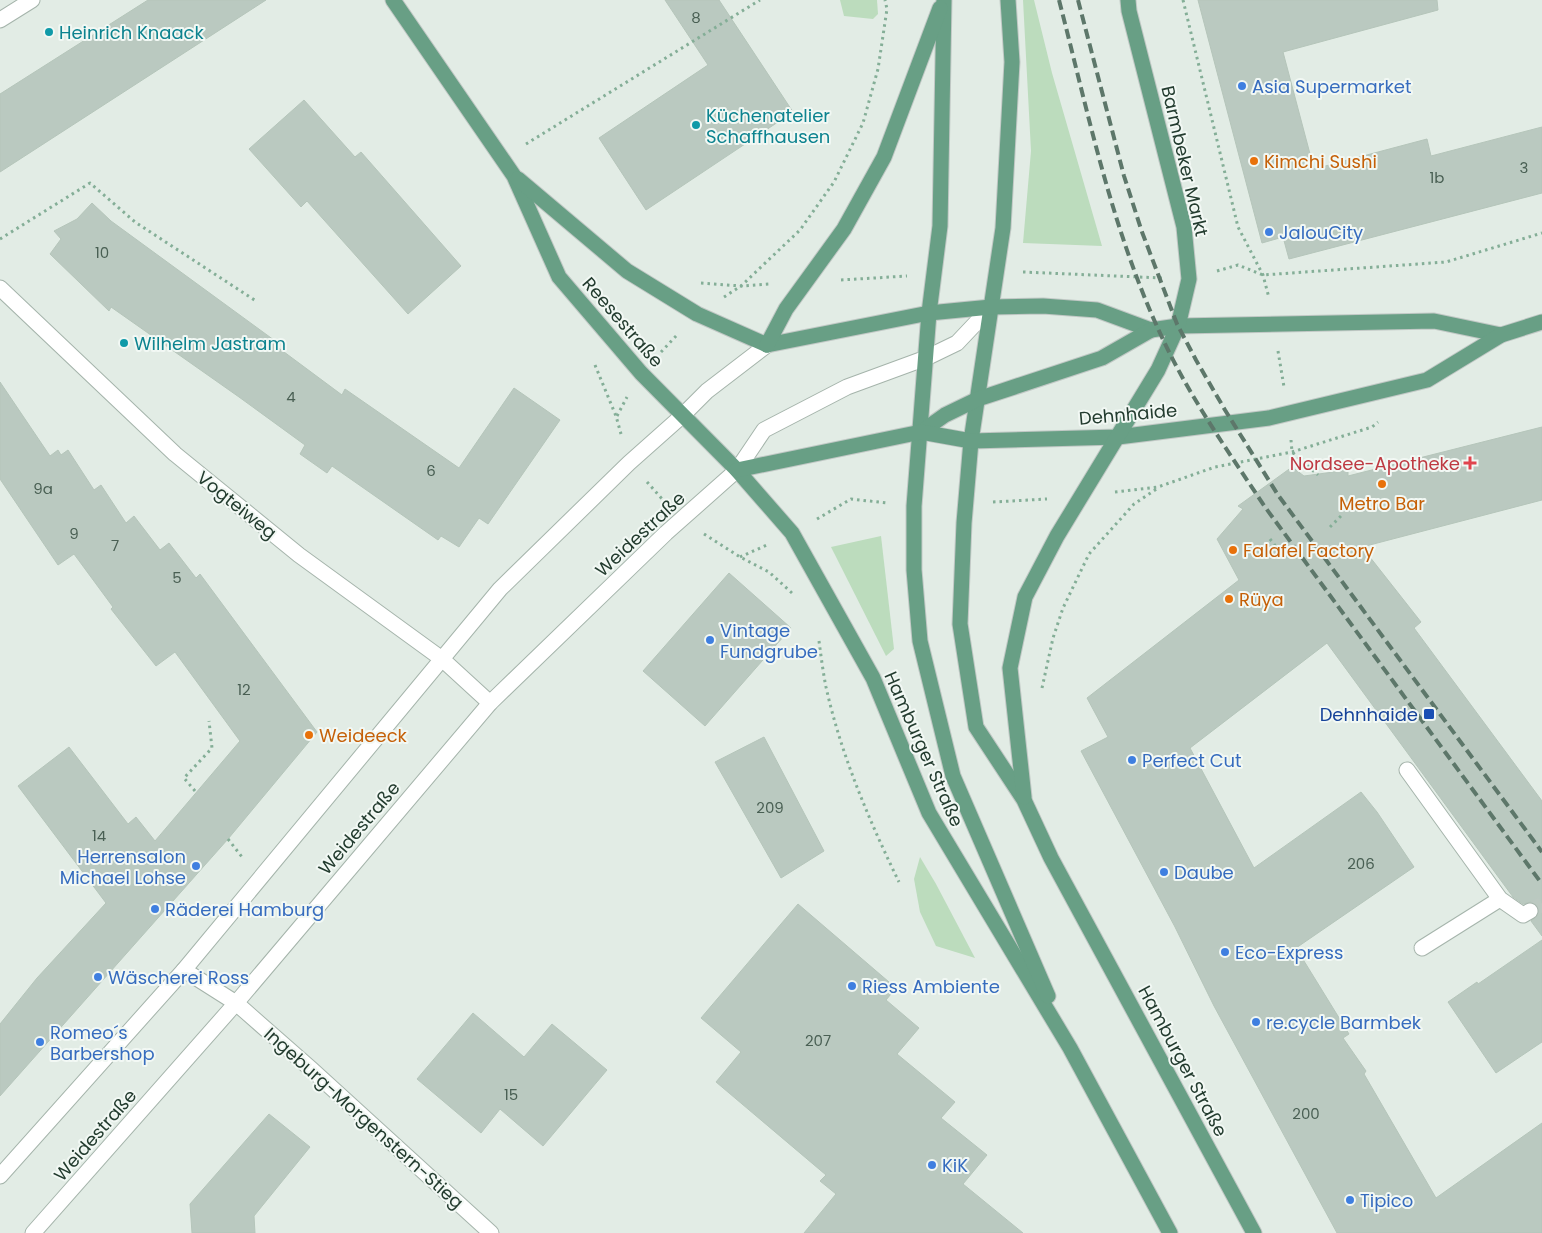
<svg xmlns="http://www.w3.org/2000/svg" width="1542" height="1233" viewBox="0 0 1542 1233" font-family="Poppins,sans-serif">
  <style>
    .green { fill: #bcdcbd }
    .building { fill: #bac9c0; stroke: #b5c5ba }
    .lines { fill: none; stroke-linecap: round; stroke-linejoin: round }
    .minor-tunnel { stroke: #bcc9c1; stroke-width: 15; stroke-dasharray: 15 8; stroke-linecap: butt }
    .minor-casing { stroke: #a5b4ab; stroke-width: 17 }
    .major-casing { stroke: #c1c8c5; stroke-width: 17 }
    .path { stroke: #84ae97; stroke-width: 3; stroke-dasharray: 2.5 4; stroke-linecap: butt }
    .minor { stroke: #fff; stroke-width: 15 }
    .major { stroke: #689f85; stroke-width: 15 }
    .rail { stroke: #5d776a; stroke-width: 4; stroke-dasharray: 10 5; stroke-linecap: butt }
    .culture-dot { fill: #0f9aa8; stroke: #f2f8f4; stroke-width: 2 }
    .shop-dot { fill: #3f7fe0; stroke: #f2f8f4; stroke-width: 2 }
    .food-dot { fill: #e8710a; stroke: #f2f8f4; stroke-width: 2 }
    .health-dot { fill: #e0444e; stroke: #f2f8f4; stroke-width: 2 }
    .transit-dot { fill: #1a4fb4; stroke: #f2f8f4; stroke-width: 2 }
    .labels { text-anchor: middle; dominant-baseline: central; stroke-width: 4; stroke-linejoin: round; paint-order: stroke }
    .number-label { font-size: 15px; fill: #495f53 }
    .culture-label { font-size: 18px; fill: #0d838f; stroke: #f2f8f4; text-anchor: start }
    .shop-label { font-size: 18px; fill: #366cbe; stroke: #f2f8f4; text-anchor: start }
    .street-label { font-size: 18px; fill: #233c2f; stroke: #f2f8f4 }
    .food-label { font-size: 18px; fill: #c56008; stroke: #f2f8f4; text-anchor: start }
    .health-label { font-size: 18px; fill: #be3a42; stroke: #f2f8f4; text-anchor: end }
    .transit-label { font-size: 18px; fill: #164399; stroke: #f2f8f4; text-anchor: end }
  </style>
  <rect width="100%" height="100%" fill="#e2ece5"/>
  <g class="green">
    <polygon points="840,0 877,0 878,14 873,19 844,16"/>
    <polygon points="1023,0 1034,0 1052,73 1102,246 1023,243 1031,151"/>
    <polygon points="881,536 894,649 886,656 831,547"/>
    <polygon points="920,857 936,884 975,958 936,946 920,912 914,879"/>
  </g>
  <g class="building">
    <polygon points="148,0 266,0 0,172 0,94"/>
    <polygon points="665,0 719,0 793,112 646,210 599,138 708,65"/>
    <polygon points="1198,0 1437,0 1438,10 1283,52 1314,169 1427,139 1431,156 1542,127 1542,193 1289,259 1283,237 1262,243"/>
    <polygon points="304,100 355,157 361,152 461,266 408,314 307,201 301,207 249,149"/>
    <polygon points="92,203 111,221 278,343 276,346 342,395 345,389 459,468 514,388 560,420 488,524 479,518 459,547 441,536 438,540 332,466 327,473 300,454 305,445 239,397 111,307 109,311 50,254 61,239 54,231 77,219"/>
    <polygon points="0,382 50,456 58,450 61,455 68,450 94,490 101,485 126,523 134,516 160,550 169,543 196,578 200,574 317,732 228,839 0,1096 0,1024 37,978 106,903 18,786 69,747 128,824 136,817 155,841 240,741 175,652 156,666 111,609 113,607 74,554 58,565 0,479"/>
    <polygon points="1542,427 1542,500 1362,547 1421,622 1414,628 1542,801 1542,936 1531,921 1538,915 1539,911 1538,906 1531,902 1523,904 1513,897 1327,643 1190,748 1254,868 1361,792 1377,812 1414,867 1296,948 1349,1034 1343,1038 1366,1071 1364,1074 1436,1198 1542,1123 1542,1233 1337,1233 1214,1006 1175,927 1081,751 1108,737 1087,698 1239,580 1217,539 1243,509 1238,506 1292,467 1304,476 1348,470 1348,476"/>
    <polygon points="729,573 791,628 705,726 643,671"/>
    <polygon points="764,737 824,851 781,878 715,762"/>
    <polygon points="798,904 896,988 886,1000 919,1028 897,1054 955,1102 941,1118 987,1155 963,1184 1023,1233 804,1233 836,1194 820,1181 826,1175 716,1082 741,1052 701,1018"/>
    <polygon points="1542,940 1542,1042 1496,1073 1448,1002 1477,982 1478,984"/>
    <polygon points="473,1013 524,1057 552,1024 607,1070 543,1146 500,1109 481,1133 417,1079"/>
    <polygon points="269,1114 310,1147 254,1216 255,1233 192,1233 190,1204"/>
  </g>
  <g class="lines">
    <polyline class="minor-tunnel" points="1530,911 1542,904"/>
    <defs>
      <g id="minor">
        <polyline points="0,20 32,0"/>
        <polyline points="0,288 175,454 299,555 442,659 490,703"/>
        <polyline points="1407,770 1500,899 1523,915 1530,911"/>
        <polyline points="1422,948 1500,899"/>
        <polyline points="184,970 236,1003 311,1069 491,1233"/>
        <polyline points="0,1176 184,970 500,589 629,463 683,415 707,391 767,345"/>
        <polyline points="33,1233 236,1003 490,703 666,533 737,470 764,430 847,387 926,358 957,343 991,307"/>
      </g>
      <g id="major">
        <polyline points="393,0 514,176 559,277 641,373 737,470 792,533 873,678 929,813 1070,1048 1170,1233"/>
        <polyline points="944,0 940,226 929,313 914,506 914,570 920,641 953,776 1048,996"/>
        <polyline points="1008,0 1012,62 1003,228 971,441 964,523 960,624 976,727 1024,800 1051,858 1254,1233"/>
        <polyline points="518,179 627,271 697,314 767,345"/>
        <polyline points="767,345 929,313 991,307 1043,306 1097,310 1151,330 1178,326 1434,321 1501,335"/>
        <polyline points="767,345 786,309 844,229 884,157 940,8"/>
        <polyline points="921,432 945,415 978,399 1102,358 1151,330"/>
        <polyline points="737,470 921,432 971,441 1118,437 1269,418 1427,380 1501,335 1542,322"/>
        <polyline points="1024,797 1010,668 1025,597 1057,536 1158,370 1178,326 1189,279 1184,227 1129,11 1128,0"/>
      </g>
    </defs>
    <use href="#minor" class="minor-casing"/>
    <use href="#major" class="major-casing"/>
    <g class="path">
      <polyline points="1183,0 1238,227 1263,275 1269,298"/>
      <polyline points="526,144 760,0"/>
      <polyline points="0,239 90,183 135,222 256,301"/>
      <polyline points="1217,271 1238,265 1263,275 1446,262 1542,233"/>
      <polyline points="1023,272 1162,278"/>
      <polyline points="841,280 907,276"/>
      <polyline points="701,283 741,286 770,284"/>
      <polyline points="724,297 741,286 800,230 834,182 863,123 878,69 887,9 885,0"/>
      <polyline points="1278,351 1284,387"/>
      <polyline points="661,352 677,335"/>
      <polyline points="595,365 616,416 621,434"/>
      <polyline points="617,416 627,397"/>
      <polyline points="1291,440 1292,452 1318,475"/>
      <polyline points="647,482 663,500"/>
      <polyline points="1115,492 1158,487 1215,467 1292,452 1372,427 1378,422"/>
      <polyline points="993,502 1047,499"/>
      <polyline points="817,519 851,499 887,503"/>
      <polyline points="1330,527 1341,516"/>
      <polyline points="704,534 740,557 769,572 792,593"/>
      <polyline points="1270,539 1280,552"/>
      <polyline points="740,557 767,545"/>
      <path d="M819 641C821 656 823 672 826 687 841 755 869 820 899 882"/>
      <polyline points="1042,688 1053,638 1063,608 1089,554 1134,504 1158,488"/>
      <polyline points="195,791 184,778 212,748 209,721"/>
      <polyline points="228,839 242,857"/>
    </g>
    <use href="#minor" class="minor"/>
    <use href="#major" class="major"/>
    <g class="rail">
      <path d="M1059 0C1088 112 1111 227 1160 333 1188 395 1228 451 1265 507L1542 884"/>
      <polyline points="1078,0 1124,176 1142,232 1177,324 1196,360 1225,410 1278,495 1542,852"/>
    </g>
  </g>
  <g class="culture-dot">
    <circle cx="49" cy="32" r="5"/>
    <circle cx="696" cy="125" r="5"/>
    <circle cx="124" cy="343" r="5"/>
  </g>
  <g class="shop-dot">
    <circle cx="1242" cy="86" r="5"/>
    <circle cx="1269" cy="232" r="5"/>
    <circle cx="710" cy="640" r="5"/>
    <circle cx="1132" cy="760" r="5"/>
    <circle cx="196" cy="866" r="5"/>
    <circle cx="1164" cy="872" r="5"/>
    <circle cx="155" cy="909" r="5"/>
    <circle cx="1225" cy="952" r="5"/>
    <circle cx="98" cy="977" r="5"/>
    <circle cx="852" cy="986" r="5"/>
    <circle cx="1256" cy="1022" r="5"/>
    <circle cx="40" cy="1042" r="5"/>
    <circle cx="932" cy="1165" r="5"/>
    <circle cx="1350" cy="1200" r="5"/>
  </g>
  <g class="food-dot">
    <circle cx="1254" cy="161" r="5"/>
    <circle cx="1382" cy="484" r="5"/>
    <circle cx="1233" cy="550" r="5"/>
    <circle cx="1229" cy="599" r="5"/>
    <circle cx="309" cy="735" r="5"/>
  </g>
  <path class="health-dot" d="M1467.5 455.5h5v5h5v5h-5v5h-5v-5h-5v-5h5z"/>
  <rect class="transit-dot" x="1423" y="708" width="12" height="12" rx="2.5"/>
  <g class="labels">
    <g class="number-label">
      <text x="696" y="17">8</text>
      <text x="1524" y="167">3</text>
      <text x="1437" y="177">1b</text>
      <text x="102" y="252">10</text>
      <text x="291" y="396">4</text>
      <text x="431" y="470">6</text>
      <text x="43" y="488">9a</text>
      <text x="74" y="533">9</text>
      <text x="115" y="545">7</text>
      <text x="177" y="577">5</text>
      <text x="244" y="689">12</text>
      <text x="770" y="807">209</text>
      <text x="99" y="835">14</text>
      <text x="1361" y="863">206</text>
      <text x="818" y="1040">207</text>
      <text x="511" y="1094">15</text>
      <text x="1306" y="1113">200</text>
    </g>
    <g class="culture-label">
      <text x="59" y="32">Heinrich Knaack</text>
      <text x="706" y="115">Küchenatelier<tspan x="706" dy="21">Schaffhausen</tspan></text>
      <text x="134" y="343">Wilhelm Jastram</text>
    </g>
    <g class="shop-label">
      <text x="1252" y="86">Asia Supermarket</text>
      <text x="1279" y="232">JalouCity</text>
      <text x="720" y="630">Vintage<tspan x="720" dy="21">Fundgrube</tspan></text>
      <text x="1142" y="760">Perfect Cut</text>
      <text x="186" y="856" text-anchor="end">Herrensalon<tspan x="186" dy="21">Michael Lohse</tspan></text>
      <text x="1174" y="872">Daube</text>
      <text x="165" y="909">Räderei Hamburg</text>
      <text x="1235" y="952">Eco-Express</text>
      <text x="108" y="977">Wäscherei Ross</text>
      <text x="862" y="986">Riess Ambiente</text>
      <text x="1266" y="1022">re.cycle Barmbek</text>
      <text x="50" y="1032">Romeo´s<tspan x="50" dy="21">Barbershop</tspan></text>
      <text x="942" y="1165">KiK</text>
      <text x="1360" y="1200">Tipico</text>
    </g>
    <g class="street-label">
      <text transform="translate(1185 161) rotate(77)">Barmbeker Markt</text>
      <text transform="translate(623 322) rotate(49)">Reesestraße</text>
      <text transform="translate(1128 414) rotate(-5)">Dehnhaide</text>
      <text transform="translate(237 505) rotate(39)">Vogteiweg</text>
      <text transform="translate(640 534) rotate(-43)">Weidestraße</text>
      <text transform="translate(924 749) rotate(66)">Hamburger Straße</text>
      <text transform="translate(359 828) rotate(-50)">Weidestraße</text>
      <text transform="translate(1183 1061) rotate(62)">Hamburger Straße</text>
      <text transform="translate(364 1118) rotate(42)">Ingeburg-Morgenstern-Stieg</text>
      <text transform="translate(95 1135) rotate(-49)">Weidestraße</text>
    </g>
    <g class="food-label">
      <text x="1264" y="161">Kimchi Sushi</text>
      <text x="1382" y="503" text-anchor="middle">Metro Bar</text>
      <text x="1243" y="550">Falafel Factory</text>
      <text x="1239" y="599">Rüya</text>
      <text x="319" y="735">Weideeck</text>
    </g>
    <g class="health-label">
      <text x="1460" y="463">Nordsee-Apotheke</text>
    </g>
    <g class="transit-label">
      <text x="1418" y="714">Dehnhaide</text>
    </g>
  </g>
</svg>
